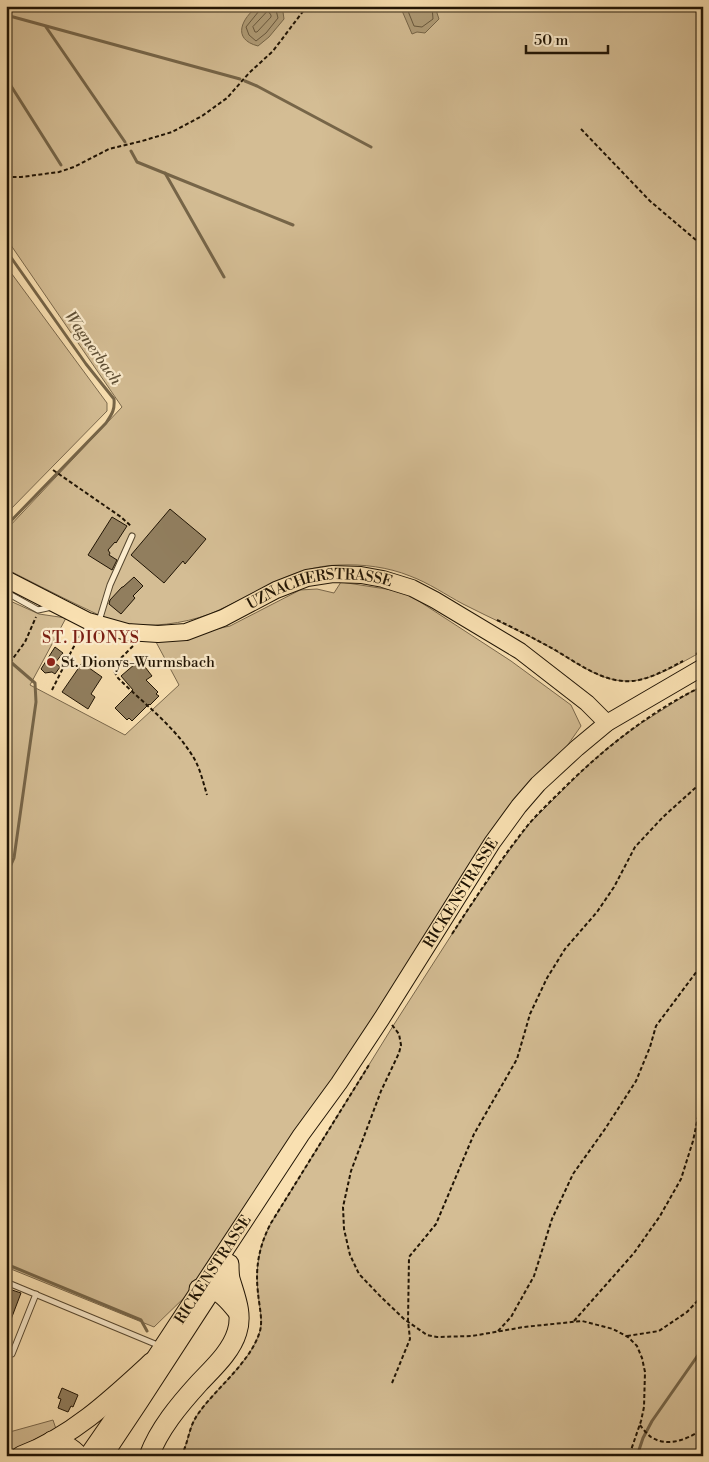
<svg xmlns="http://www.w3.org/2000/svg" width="709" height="1462" viewBox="0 0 709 1462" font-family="'Libre Bodoni',serif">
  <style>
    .green { fill: #d4bd94; stroke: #7a684c }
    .water { fill: #af9b76; stroke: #766548 }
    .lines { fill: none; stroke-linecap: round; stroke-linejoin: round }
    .shore { stroke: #68583d; stroke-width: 1 }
    .stream { stroke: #766548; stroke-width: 3 }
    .building { fill: #917e5e; stroke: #201404 }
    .lane-casing { stroke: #56472f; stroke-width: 7 }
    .primary-casing { stroke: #201404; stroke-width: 18 }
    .highway-casing { stroke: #201404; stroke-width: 21 }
    .path { stroke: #201404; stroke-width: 2; stroke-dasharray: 4 2.5; stroke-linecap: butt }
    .lane { stroke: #fbebcc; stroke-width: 5 }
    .primary { stroke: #f9e0b1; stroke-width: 16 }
    .highway { stroke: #f9e0b1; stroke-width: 19 }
    .poi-dot { fill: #8f2418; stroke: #fbebcc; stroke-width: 2 }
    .labels { text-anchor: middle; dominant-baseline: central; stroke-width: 4.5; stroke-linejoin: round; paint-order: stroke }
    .street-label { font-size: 15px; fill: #201404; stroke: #fbebcc }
    .poi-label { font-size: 15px; fill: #201404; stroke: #fbebcc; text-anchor: start }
    .water-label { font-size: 16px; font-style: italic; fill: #605137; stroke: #fbebcc }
    .neighbourhood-label { font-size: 16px; letter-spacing: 1px; fill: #7a1f14; stroke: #fbebcc }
  </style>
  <rect width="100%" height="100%" fill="#f9e0b1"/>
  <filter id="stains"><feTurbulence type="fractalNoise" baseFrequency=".004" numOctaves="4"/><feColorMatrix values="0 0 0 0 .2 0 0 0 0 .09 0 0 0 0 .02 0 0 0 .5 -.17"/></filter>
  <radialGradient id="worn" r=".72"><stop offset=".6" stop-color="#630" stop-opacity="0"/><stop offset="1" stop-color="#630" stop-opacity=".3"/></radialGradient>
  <g class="green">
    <path d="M6 6H703V651C682 662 651 682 626 681 599 681 574 661 551 648 523 632 492 619 463 604 446 595 429 583 410 576 388 567 363 564 339 565 291 566 253 596 210 614 182 624 151 628 122 623 108 620 95 613 82 607 57 595 32 582 6 569V530L122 407 6 238Z"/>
    <polygon points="6,266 107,403 107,411 6,514"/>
    <polygon points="341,582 405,592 511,661 571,705 581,726 345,1062 189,1293 154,1327 6,1267 6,598 8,600 39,614 66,618 30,685 125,735 179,685 156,642 230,626 300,590 317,589 334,593"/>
    <path d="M703 686V1456H181C189 1442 188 1428 198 1414 216 1388 251 1362 260 1331 263 1320 259 1305 258 1293 255 1267 259 1246 271 1223L393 1026 463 917 501 862 529 824 588 765 611 745 640 724 689 693Z"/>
    <polygon points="53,1420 56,1429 17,1448 6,1451 6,1433"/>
  </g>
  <g class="water">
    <path d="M258 6H278L283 12 284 19 269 37 258 46C231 39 242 18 258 6Z"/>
    <polygon points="400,6 437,6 437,13 439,19 425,33 417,32 412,34"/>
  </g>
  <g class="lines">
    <g class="shore">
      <polyline points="260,6 259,11 246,27 249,35 256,41 266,33 278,18 275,6"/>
      <polyline points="406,6 414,26 422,27 433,19 432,6"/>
      <polygon points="268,11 271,15 271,17 257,32 255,32 253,27"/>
    </g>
    <g class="stream">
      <polyline points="6,15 240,79"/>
      <polyline points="46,27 125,142"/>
      <polyline points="6,78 61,165"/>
      <polyline points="245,81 257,86 371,147"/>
      <polyline points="131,151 137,162 293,225"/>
      <polyline points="165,173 224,277"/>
      <path d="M6 247 10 256 86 364 114 399C115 410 112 414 106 423L6 526"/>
      <polyline points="6,658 35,683 36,702 14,858 6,876"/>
      <polyline points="6,1264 141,1320 147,1331"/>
      <polyline points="637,1456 643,1438 652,1421 703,1348"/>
    </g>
  </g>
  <g class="building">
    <polygon points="170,509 206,539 185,564 183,561 164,583 131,555"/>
    <polygon points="112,517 127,526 116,543 115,542 108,550 110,553 109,555 117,560 112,570 88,555"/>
    <polygon points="134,577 143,586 133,596 135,598 121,614 109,604 110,600 122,587 123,587"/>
    <polygon points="55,647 63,653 55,663 60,667 55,674 52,672 45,673 41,669"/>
    <polygon points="82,663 102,677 91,694 95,697 88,709 62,692"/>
    <polygon points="142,663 152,676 146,680 158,692 156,694 159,696 150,705 149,704 132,721 129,718 127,720 115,708 133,690 121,676 135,664 137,667"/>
    <polygon points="6,1288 21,1293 7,1330 6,1330"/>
    <polygon points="62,1388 78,1395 73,1407 71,1406 68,1412 58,1408 61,1399 58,1398"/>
  </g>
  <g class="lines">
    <defs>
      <g id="lane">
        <polyline points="6,588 9,594 38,610 52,607"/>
        <polyline points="99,621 110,585 132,536"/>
        <polyline points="6,1282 160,1346"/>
        <polyline points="12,1354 36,1294"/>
      </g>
      <g id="primary">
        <path id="s1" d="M6 579 88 621 127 632 158 634 186 632 223 618 276 590 307 578 333 574 361 575 383 579 412 588 435 600 520 651 587 703 607 723"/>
        <path id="s2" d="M87 1456 152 1362 301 1135 339 1083 382 1018 492 843 519 806 538 784 577 748 607 723 703 667"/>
        <polyline points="104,1456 140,1402 220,1279"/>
      </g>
      <g id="highway">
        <path d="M199 1289C202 1289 205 1287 208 1288 220 1289 231 1303 238 1312"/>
        <path d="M52 1441C64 1444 71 1447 79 1456"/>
        <path d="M21 1456C72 1437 113 1398 152 1362"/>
        <path d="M149 1456C159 1429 179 1405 199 1383 213 1368 231 1352 237 1332 243 1314 235 1296 230 1279 229 1274 229 1269 229 1264"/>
      </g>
    </defs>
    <use href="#lane" class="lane-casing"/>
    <use href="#primary" class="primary-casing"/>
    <use href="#highway" class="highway-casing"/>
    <g class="path">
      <polyline points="581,129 650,201 703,246"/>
      <polyline points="6,177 21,177 59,172 74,167 109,149 142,141 172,132 202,116 227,98 249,73 273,51 307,6"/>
      <polyline points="53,470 121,517 132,527"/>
      <path d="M497 620C514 628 531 637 548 646 574 660 602 684 633 681 650 679 668 669 683 661"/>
      <path d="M133 646 119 660 114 671 118 678C142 702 174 726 192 755 200 767 203 782 207 795"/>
      <polyline points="696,654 703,651"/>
      <polyline points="6,668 25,642 36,617"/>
      <polyline points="52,690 72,650 82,632"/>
      <path d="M452 934C476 897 500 860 528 825 539 812 553 799 565 787 606 747 651 711 703 686"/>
      <polyline points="392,1025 399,1034 401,1045 399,1053 381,1091 351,1171 343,1207 344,1229 350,1255 359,1274 381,1297 404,1319 427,1335 437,1337 472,1336 524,1327 582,1321 613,1329 628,1337 637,1346 642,1358 645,1372 644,1407 641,1421 629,1456"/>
      <polyline points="574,1321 634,1253 660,1216 681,1179 693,1141 703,1093"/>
      <polyline points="498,1331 511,1317 534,1276 552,1219 573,1174 605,1129 636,1081 650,1047 656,1026 703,963"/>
      <polyline points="627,1336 659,1331 687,1312 703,1295"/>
      <polyline points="392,1383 410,1339 408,1321 409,1257 436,1224 474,1134 517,1059 530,1014 547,978 565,949 597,912 614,887 635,847 663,817 703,781"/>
      <path d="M640 1425C643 1429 647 1434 651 1437 668 1448 688 1439 703 1429"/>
      <path d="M181 1456C189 1442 188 1428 198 1414 216 1388 251 1362 260 1331 263 1320 259 1305 258 1293 255 1267 259 1246 271 1223L369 1065"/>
    </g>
    <use href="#lane" class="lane"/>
    <use href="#primary" class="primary"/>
    <use href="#highway" class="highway"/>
  </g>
  <circle class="poi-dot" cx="51" cy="662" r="5"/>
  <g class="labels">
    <g class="street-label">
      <text stroke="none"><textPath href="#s1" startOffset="335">UZNACHERSTRASSE</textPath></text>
      <text stroke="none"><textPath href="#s2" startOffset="676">RICKENSTRASSE</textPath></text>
      <text stroke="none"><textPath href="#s2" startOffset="225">RICKENSTRASSE</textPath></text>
    </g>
    <g class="poi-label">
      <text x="61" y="662">St. Dionys-Wurmsbach</text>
    </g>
    <g class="water-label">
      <text transform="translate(93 348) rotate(55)">Wagnerbach</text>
    </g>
    <g class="neighbourhood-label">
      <text x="91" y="638">ST. DIONYS</text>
    </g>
  </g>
  <rect width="709" height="1462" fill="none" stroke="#f9e0b1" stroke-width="25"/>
  <rect x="8" y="8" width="694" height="1447" fill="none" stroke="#201404" stroke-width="2.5"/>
  <rect x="12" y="12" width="684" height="1437" fill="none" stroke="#201404"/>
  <path d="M526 45v8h82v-8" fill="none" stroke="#201404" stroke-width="2.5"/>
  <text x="534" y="45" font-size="15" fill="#201404" stroke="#fbebcc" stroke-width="4" paint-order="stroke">50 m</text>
  <rect width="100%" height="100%" filter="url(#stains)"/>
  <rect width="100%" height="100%" fill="url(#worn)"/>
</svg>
